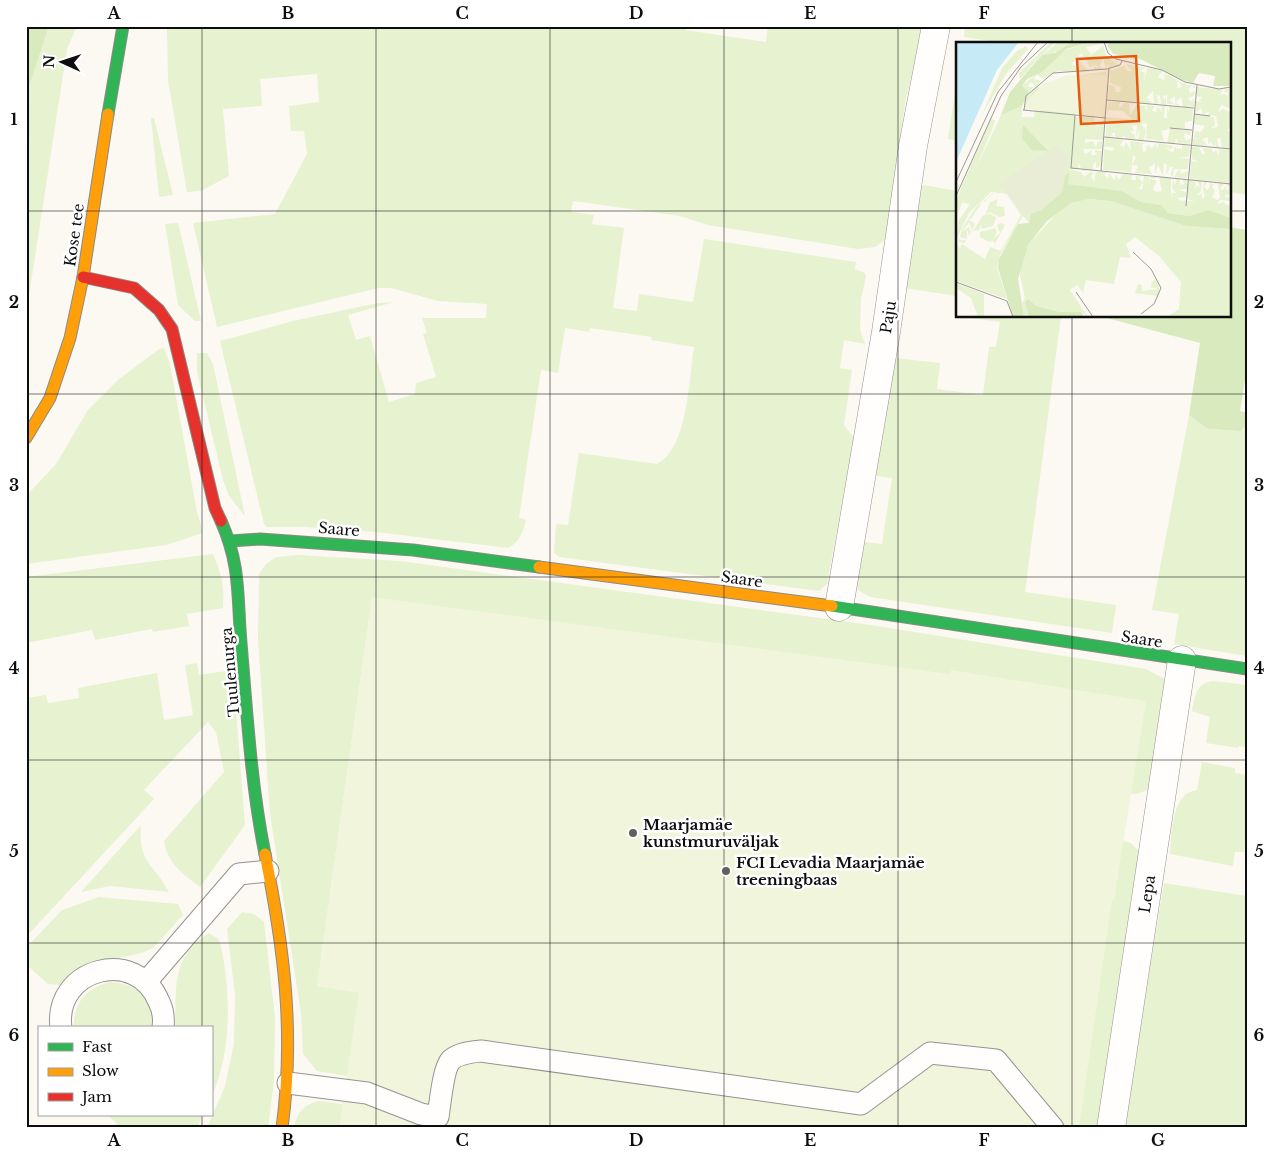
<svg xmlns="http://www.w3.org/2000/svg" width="1273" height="1154" viewBox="0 0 1273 1154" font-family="'Libre Baskerville',serif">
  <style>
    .green { fill: #e7f2d1 }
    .forest { fill: #d8eabe }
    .pitch { fill: #f0f5db }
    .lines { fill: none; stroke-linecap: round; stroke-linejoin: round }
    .lane-casing { stroke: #959491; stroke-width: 23 }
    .street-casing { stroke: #959491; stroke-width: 29 }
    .fast-casing { stroke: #8c8a87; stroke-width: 13 }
    .slow-casing { stroke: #8c8a87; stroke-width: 13 }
    .jam-casing { stroke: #8c8a87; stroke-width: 13 }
    .lane { stroke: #fffefd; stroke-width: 21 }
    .street { stroke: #fffefd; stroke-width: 28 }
    .fast { stroke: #30b455; stroke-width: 11 }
    .slow { stroke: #ff9f0a; stroke-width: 11 }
    .jam { stroke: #e5322d; stroke-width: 11 }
    .grid { fill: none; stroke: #0e0e0e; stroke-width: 1; stroke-opacity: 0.55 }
    .poi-dot { fill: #61605e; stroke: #fff; stroke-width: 2 }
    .labels { text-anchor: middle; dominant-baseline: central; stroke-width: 5; stroke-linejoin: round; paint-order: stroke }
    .street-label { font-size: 15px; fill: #0e0e0e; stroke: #fff }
    .poi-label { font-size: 15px; font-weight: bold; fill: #0e0e0e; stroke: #fff; text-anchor: start }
    .inset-road { fill: none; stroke: #9d9b97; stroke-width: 1 }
    .view { fill: #e8590c; fill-opacity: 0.15; stroke: #e8590c; stroke-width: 2.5 }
    .inset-edge { fill: none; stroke: #0e0e0e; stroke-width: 2.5 }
    .neatline { fill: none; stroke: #0e0e0e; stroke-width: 2 }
    .grid-label { font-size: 16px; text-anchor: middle; font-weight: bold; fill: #0e0e0e }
  </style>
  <rect width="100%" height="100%" fill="#fcf9f2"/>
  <g class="green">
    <polygon points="26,26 33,73 49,26 77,26 67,49 26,315 26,165 30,132"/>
    <path d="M167 26H686V30L766 42 768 26H926L906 97 886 239 875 247 858 249 708 225 680 216 573 201 571 212 594 215 592 224 624 228 613 308 637 311 639 294 693 302 704 239 856 262 855 269 865 273 866 276 861 299 860 329 865 344 844 340 840 368 852 370 844 425 854 438 827 584 819 591 559 557 554 553 556 524 568 525 579 453 657 464C688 448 689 379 694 347L651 340 652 337 590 328 589 332 565 328 558 373 541 370 519 518 526 520C523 532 520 542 508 548L376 532 304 527H267L264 524 220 341 293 321 378 303 394 302 348 315 356 340 370 336 389 402 415 394 416 383 436 377 423 334 427 333 422 318H486L487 304 438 301 391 288H379L217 327 193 223 275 214 307 154 304 131H291L289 106 319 102 317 74 260 79 262 106 223 109 229 176 201 191 187 192 168 80Z"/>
    <polygon points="965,26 1247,26 1247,195 1229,192 1232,172 1229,171 1229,44 1010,44 964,37"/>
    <polygon points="957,80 957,141 948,139"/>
    <polygon points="151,118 154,118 173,195 159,197"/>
    <polygon points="924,185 957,191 957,296 903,288 917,186"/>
    <polygon points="178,223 181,235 201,321 195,321 178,305 165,224"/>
    <polygon points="957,306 957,316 1061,316 1025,592 1116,605 1112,633 870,597 858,590 856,583 862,542 882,544 892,478 870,475 894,358 940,363 937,389 983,395 989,347 996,347 1000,322 955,316"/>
    <polygon points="164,348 170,364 197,512 203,533 166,545 26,564 26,496 56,464 88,410 119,379 159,349"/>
    <polygon points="197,353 207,353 213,364 245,516 229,496 223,480 197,372"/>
    <polygon points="1189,415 1208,429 1241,431 1247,424 1247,656 1174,644 1179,614 1152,610"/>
    <path d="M213 554C221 572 225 588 223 608L187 614 189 626 153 632 152 629 95 640 92 630 26 643V577Z"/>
    <polygon points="298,555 400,561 864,624 1146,669 1163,678 1166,684 1152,788 1137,794 1116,793 1123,843 1123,841 1131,843 1142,854 1099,1128 1079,1128 372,597 317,986 461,1007 369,1080 317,1071 303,1054 301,1013 270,814 258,639 259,574 266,564 276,557"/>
    <path d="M197 663 199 675 233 670 245 825 200 887C183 874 167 863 164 841L224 772 216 732 208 722 144 790 154 799 26 937V698L46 695 48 703 79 698 78 688 157 673 164 720 193 715 185 665Z"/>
    <path d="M1213 681 1247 685V747L1239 746 1238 748 1206 743 1210 717 1192 711C1195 696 1196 683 1213 681Z"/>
    <path d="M1202 762 1235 768V773L1247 775V830L1244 852H1235L1233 866 1170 854C1172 833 1171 793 1197 790Z"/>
    <path d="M141 825C138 865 154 863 169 892L110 886 81 892Z"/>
    <polygon points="1164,883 1247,896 1247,1128 1123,1128"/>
    <polygon points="99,897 178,904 183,915 154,947 142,953 99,962 60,985 48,984 26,964 26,948 62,910"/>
    <polygon points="242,912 254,914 264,922 275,1017 274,1081 268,1128 207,1128 225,1086 234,1043 235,995 227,929"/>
    <path d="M209 933 218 939 221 946C231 996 232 1052 211 1098V1028H175C177 988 170 957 209 933Z"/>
    <path d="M110 982C136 983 156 1000 152 1028H74C73 1003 86 988 110 982Z"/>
    <path d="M320 1101 370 1108 376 1128H294C296 1113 305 1103 320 1101Z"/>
    <polygon points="108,1115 203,1115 197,1128 121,1128"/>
  </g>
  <g class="forest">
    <polygon points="26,26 49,26 29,86 30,132 26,165"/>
    <polygon points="1229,227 1247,230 1247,367 1240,411 1247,413 1247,424 1241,431 1208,429 1189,415 1200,343 1103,317 1229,316"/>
  </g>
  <polygon class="pitch" points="372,597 950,674 951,670 1146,701 1114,900 1112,900 1079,1128 339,1128 359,993 317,986"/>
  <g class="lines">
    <defs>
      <g id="lane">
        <polyline points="146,982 239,874 268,871"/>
        <path d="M61 1028C53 968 137 946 159 1002 163 1009 164 1020 163 1028"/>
        <path d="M288 1083 367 1093 421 1114 438 1117C440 1105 443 1068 451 1060 459 1053 472 1052 481 1051L861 1104 930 1053 996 1060 1053 1128"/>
      </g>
      <g id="street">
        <polyline points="839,607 886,332 913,146 936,26"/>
        <polyline points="1111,1128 1182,660"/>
      </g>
      <g id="fast">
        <polyline points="108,114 123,26"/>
        <path d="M221 521C241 566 237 596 241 643 247 713 251 785 265 854"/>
        <polyline points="230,541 260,539 413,550 539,567"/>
        <polyline points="832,606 1247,669"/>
      </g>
      <g id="slow">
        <polyline points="26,438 50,398 70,338 83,277 108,114"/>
        <polyline points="539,567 832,606"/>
        <path d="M265 854C284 948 295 1033 282 1128"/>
      </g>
      <polyline id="jam" points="83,277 134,288 159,310 172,329 215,508 221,521"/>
    </defs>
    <use href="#lane" class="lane-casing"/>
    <use href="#street" class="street-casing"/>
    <use href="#fast" class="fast-casing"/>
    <use href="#slow" class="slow-casing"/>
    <use href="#jam" class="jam-casing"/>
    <use href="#lane" class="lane"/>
    <use href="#street" class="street"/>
    <use href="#fast" class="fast"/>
    <use href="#slow" class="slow"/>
    <use href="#jam" class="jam"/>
  </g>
  <path class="grid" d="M202 26V1028M376 26V1128M550 26V1128M724 26V1128M898 26V1128M1072 26V44M26 211H957M1229 211H1247M1072 316V1128M26 394H1247M26 577H1247M26 760H1247M26 943H1247M202 1115V1128"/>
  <g class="poi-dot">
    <circle cx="633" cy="833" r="5"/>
    <circle cx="726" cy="871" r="5"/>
  </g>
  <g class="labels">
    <g class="street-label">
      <text transform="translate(74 235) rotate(-82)">Kose tee</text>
      <text transform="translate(888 317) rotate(-81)">Paju</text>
      <text transform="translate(339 529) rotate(5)">Saare</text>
      <text transform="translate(742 579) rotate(8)">Saare</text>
      <text transform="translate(1142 639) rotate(9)">Saare</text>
      <text transform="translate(230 672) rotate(-95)">Tuulenurga</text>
      <text transform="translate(1147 894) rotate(-81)">Lepa</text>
    </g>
    <g class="poi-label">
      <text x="643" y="824">Maarjamäe<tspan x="643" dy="17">kunstmuruväljak</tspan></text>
      <text x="736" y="862">FCI Levadia Maarjamäe<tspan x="736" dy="17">treeningbaas</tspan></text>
    </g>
  </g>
  <g transform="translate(956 42)">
    <rect width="275" height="275" fill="#fcf9f2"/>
    <path d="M95 0H100L80 18 68 32 80 19 87 13 96 5H97L101 0 113 1 100 10 98 8 99 11 87 13 64 37 63 31ZM135 0 145 2 130 5 134 11 136 9 133 14 147 4 151 15 163 23 153 26 152 22 150 27 147 16 144 24 147 27 139 28 137 24 144 26 139 23 133 25 131 17 125 11 116 22 121 25 125 21 134 30 102 29 87 37 80 32 78 37 85 39 80 44 74 40 72 45H78L73 50 66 44 109 8ZM70 4 72 7 50 32 25 75 46 26 61 9ZM170 22 189 26 184 29 189 31 188 42 191 26 201 27V31L202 27 207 29 202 35 207 38 212 35 208 36 209 32 215 34 222 39 221 46 226 45 223 40 231 42 230 45 232 43 239 44V47L236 44 233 46 234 51 239 49 238 54 232 56 235 60 238 56V64L227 65 225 55 219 61 225 63H219V54L214 58 218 62H211V53L207 54 208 58 210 55V63L205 62 204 54 200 53 203 61 198 62 197 49 191 55 196 62 152 57 153 43 158 44 160 50H164L165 45 154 41V29L169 23 170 28 177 30ZM152 29 149 75 143 74 146 65 143 64 140 74 119 72V75H138L141 85 148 77 147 98 129 97V101L137 99 140 105 142 99 146 100V107H127L129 112 136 108 135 113H141L138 108 146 109 144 125 140 126V119L137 123V127H144L127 129 122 121V127H114L125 130 128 135 134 130 138 131 135 134 138 140 140 130H151L148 133 152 136 151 144 153 131 159 139 160 132 163 138 167 132 176 133 175 138H180V134H186L182 135 187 140 183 147H186L188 134 193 135 194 141V135H201L195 138H201L197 147 200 150 206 149 203 135 215 136V157L216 151H220L216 146 217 137 219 144 220 137H224V143L228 142 227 138H231V147L222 148 230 150V155L221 156 225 159 230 158V164L231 159 240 160 231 157 233 138 240 140 239 147 241 143 244 145 241 139 246 140 245 149 241 153 246 152V157L249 154 247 148 248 140H251L248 145 252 148 254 141 259 143 256 144 259 149 256 155 261 158 264 156 262 141 268 142 264 147 267 148 270 143V148L273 147 271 142H275V152L269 153 270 156 275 154 274 159 264 158 261 162 268 160 272 164 274 161 275 176 252 168 234 174 212 171 205 163 185 160 166 149 112 142V130L105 151 85 168 75 171 73 181 67 174 44 213 41 226 51 257 0 239 1 203 4 206 6 202 29 217 34 205 45 209 65 173 51 152 35 150 13 171 0 198 3 178 14 162 7 161 10 148 45 73 66 64V75H78L79 68 69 66V57L83 42V51L75 59 81 69H84L80 60 82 54 86 55 85 68 126 72 129 68 131 72 133 63H148L151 34 131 33 129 40 125 38 126 33ZM241 45 267 48 264 53 269 52 272 55V49L269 51 268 48 275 46V67L265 63 262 70 267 67 275 70V85L271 89 275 90V107L266 106 264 95 261 97 263 106 260 105V99L259 105 254 100 252 103V95L246 97 251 103H237L236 96 243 98 238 95 239 89 245 90 249 84 238 82V72L258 75 259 83 255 86 262 85 260 74 252 73 253 70 247 72 245 66 239 71 240 59 247 60 242 58 247 56 241 54ZM152 60H164L163 65H165L168 61H173L174 73 181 63 189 64 191 70V63L199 64 196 68 200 71 201 64 206 70 205 64H209L208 76H211V65L213 70V64L237 67 236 79 229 80V86L236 87 212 85 235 89V94L229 91 228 94 230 98 235 97 234 102 222 101 220 96 219 102 211 101 214 87 205 89 208 99 190 97 191 82 188 81 185 82 190 88 188 98H182L184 87 180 96 181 83 176 84 178 89 174 90 179 93V97H170L168 92V95L160 96 158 90 155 93 159 94 150 95V83H155L150 81V75L175 77 167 69 153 68 151 72ZM35 77 39 78 37 85 2 171 0 161 6 143ZM149 96 167 98 164 104H168L167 109 170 100 175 109 174 99 189 101 186 103 187 110 190 109 191 101V107L192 102 196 107 200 101 201 108 203 101 217 104 216 107 210 106 217 111 219 104 220 107 225 106 226 112V103L234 105 233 115H223L233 117 232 127H224L225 132 232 129 231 136 218 135 223 127H218L217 134 214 133 217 125H214L210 133 211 123 208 120 207 134 202 123 199 132V121L193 126 196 132 179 131 182 124 176 123 180 116 177 113 175 130 147 128 148 107 157 109 158 105H148ZM236 105H243L246 112H249L247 106H255L258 111 260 107 262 114 263 107 275 108V141L234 137 235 119 243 120 236 117ZM38 151 29 159 31 161 27 159 15 177H12L19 182 16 188 13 180 6 190 13 185 15 190 13 194 12 189H11V197L4 195V198H10L9 201 3 200V198L6 187 20 165 36 152ZM42 157 40 164 48 165 49 174 43 175 34 170 29 174 34 160ZM133 157 155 159 230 184 275 187V275H211L223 267 225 240 203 214 179 195 170 202 175 216 164 215 158 242 130 238 127 251 121 243 114 248 132 275 125 270H104L69 261 73 275H68L66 261 69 256 63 228 72 203 104 168 115 161ZM34 172 40 175 37 184 26 187 25 183 23 188 17 189 27 173ZM45 181 49 183 39 202 37 199 33 200 24 195 21 193 24 195V190L39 186 41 190 38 196 44 191 41 183ZM201 238 204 249 202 255 200 259 201 254 179 251 182 242 186 243V249L202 247 195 245 196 239ZM0 241 28 252V275H22L15 256 0 246Z" fill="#e7f2d1"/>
    <path d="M115 0H135L110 7 86 30 71 37 66 44 73 50 66 64 45 73 54 50 86 13 99 11ZM155 0H275V44H257L259 34 243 31 237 41 226 38 184 17 157 12 151 3ZM67 83 92 109 76 108 66 97ZM113 129 112 142 166 149 185 160 205 163 212 171 234 174 252 168 275 176V187L230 184 155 159 133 157 115 161 91 179 72 203 62 237 68 275H57L42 226 43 217 62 182 73 181 75 171 85 168 105 151 108 136ZM72 257 80 264 104 270H125L128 275H73L69 261Z" fill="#d8eabe"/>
    <path d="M102 102 108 111 114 112 106 149 85 168 69 173 43 142Z" fill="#e9edd5"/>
    <path d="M111 33 151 34 147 74 70 67V60L87 42Z" fill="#f0f5db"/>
    <path d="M0 0H63L41 28 0 120Z" fill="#c7eaf7"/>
    <path class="inset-road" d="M148 0 152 11 160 17 206 28 229 40 263 47 275 45M151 58 238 66M67 68 150 76M68 68 70 54 97 31 151 27 164 23 166 19M238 72 254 74M119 73 115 126 275 142M214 86 236 88M148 95 275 107M145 129 153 27M0 140 42 50 82 0M0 154 45 54 65 25 92 0M230 164 241 43M177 210 195 227 205 246 198 262 185 272M0 240 51 259 57 275M120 250 137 275"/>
    <path class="view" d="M180 14 183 79 125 82 121 17Z"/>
    <rect width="275" height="275" class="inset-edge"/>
  </g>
  <rect width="1273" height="1154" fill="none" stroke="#ffffff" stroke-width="55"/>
  <rect x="38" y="1026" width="175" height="90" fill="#ffffff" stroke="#9f9f9f"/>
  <rect x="48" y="1043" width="25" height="8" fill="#30b455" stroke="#9f9f9f"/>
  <text x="82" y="1052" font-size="15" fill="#0e0e0e">Fast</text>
  <rect x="48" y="1068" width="25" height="8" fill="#ff9f0a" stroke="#9f9f9f"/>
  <text x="82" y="1076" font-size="15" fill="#0e0e0e">Slow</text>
  <rect x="48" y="1093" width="25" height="8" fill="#e5322d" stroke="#9f9f9f"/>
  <text x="82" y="1102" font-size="15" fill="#0e0e0e">Jam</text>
  <g transform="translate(62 62) rotate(273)" stroke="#ffffff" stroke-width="4" paint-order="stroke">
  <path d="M0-4L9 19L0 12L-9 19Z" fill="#0e0e0e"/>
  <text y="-8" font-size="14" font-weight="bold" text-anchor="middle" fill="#0e0e0e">N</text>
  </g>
  <rect x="28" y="28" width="1218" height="1098" class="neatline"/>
  <g class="grid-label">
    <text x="114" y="19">A</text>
    <text x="288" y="19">B</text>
    <text x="462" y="19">C</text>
    <text x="636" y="19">D</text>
    <text x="810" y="19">E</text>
    <text x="984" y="19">F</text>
    <text x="1158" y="19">G</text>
    <text x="14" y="125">1</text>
    <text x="1259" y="125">1</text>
    <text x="14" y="308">2</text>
    <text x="1259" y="308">2</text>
    <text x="14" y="491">3</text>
    <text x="1259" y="491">3</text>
    <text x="14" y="674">4</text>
    <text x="1259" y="674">4</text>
    <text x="14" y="857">5</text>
    <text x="1259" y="857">5</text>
    <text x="14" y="1041">6</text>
    <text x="1259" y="1041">6</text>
    <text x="114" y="1146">A</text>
    <text x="288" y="1146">B</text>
    <text x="462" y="1146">C</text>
    <text x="636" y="1146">D</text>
    <text x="810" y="1146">E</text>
    <text x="984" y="1146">F</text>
    <text x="1158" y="1146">G</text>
  </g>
</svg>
